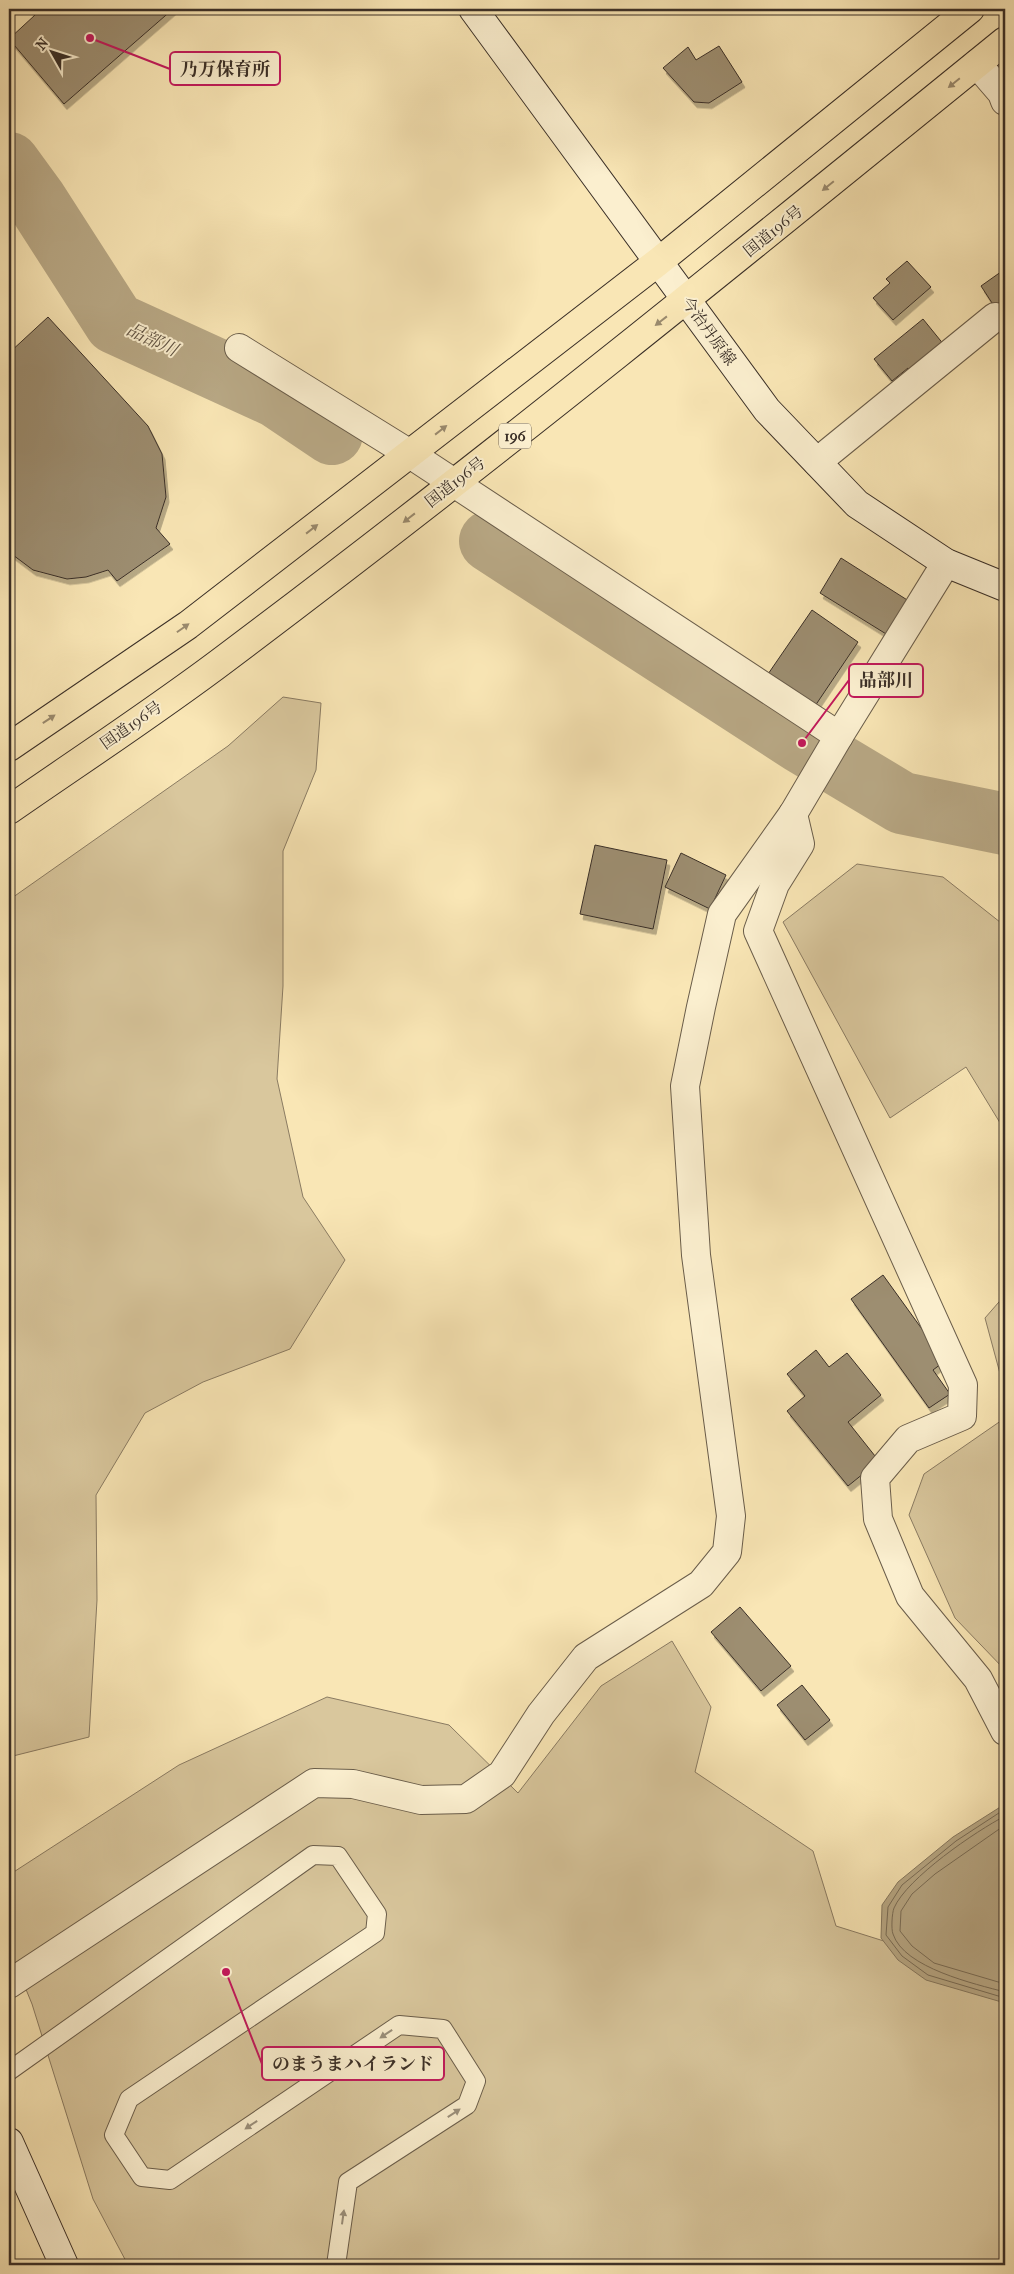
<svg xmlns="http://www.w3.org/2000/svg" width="1014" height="2274" viewBox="0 0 1014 2274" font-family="'IM FELL French Canon','Noto Serif JP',serif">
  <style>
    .green { fill: #d9c79d; stroke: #8a7b62 }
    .water { fill: #b8a885; stroke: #86785f }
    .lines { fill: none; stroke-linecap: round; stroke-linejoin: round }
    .shore { stroke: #796c56; stroke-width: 1 }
    .river { stroke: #b8a885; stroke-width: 62 }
    .building { fill: #9d8e71; stroke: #3a2f27; filter: url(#shadow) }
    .lane-casing { stroke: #6a5d4a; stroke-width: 20 }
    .street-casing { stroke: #6a5d4a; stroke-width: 30 }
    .secondary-casing { stroke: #3a2f27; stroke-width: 30 }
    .highway-casing { stroke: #3a2f27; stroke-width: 30 }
    .lane { stroke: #fbefcf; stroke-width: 18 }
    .street { stroke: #fbefcf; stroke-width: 28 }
    .secondary { stroke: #fbefcf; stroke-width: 28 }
    .highway { stroke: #f9e6b5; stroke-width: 28 }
    .oneway { fill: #9a8a6e }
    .oneway2 { fill: #9a8f7b }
    .labels { text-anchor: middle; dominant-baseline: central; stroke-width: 4; stroke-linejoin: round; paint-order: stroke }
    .shield { fill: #fbefcf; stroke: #746959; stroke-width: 1 }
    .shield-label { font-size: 15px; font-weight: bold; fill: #3a2f27 }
    .street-label { font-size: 16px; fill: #3a2f27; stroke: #fbefcf }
    .water-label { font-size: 18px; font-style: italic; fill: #605343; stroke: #fbefcf }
    .leader { fill: none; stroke: #c2185b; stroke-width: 2 }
    .callout-dot { fill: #c2185b; stroke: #fbefcf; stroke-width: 2 }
    .callout { fill: #fbefcf; stroke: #c2185b; stroke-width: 2 }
    .callout-label { font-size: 18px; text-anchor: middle; font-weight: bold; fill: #3a2f27 }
  </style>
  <defs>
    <filter id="shadow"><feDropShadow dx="3" dy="5.5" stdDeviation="0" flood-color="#0004"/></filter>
  </defs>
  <rect width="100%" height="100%" fill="#f9e6b5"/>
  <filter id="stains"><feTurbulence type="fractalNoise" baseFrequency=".004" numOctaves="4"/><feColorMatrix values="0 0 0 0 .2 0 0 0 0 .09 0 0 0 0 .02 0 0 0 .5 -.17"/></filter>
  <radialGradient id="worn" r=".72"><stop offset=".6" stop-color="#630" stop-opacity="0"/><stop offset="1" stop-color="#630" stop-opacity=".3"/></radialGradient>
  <g class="green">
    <polygon points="283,697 321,703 316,770 283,851 283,986 277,1079 303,1197 345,1260 290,1349 203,1382 145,1413 96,1495 97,1600 89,1737 9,1757 9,900 228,746"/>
    <polygon points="857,864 943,877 1005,926 1005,1131 966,1067 890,1118 783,922"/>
    <polygon points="1005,1295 1005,1392 985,1318"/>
    <polygon points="1005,1418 1005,1670 955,1618 909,1515 924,1474"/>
    <polygon points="672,1641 711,1707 695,1772 813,1851 836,1926 1005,1979 1005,2265 128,2265 93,2199 32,2004 9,1948 9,1875 179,1765 327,1697 449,1725 518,1793 601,1686"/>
  </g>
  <polygon class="water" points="1005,1804 1005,2003 926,1980 898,1960 881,1938 882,1905 898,1882 953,1837"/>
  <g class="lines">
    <g class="shore">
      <polyline points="1005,1809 956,1841 902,1885 888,1907 886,1935 902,1956 928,1975 1005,1998"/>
      <path d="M1005 1816C976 1831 907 1878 894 1908 892 1913 891 1929 893 1934 904 1968 975 1984 1005 1992"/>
      <polyline points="1005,1825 935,1874 912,1894 901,1911 900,1931 912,1946 934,1963 1005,1984"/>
    </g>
    <g class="river">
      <polyline points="9,163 36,200 115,323 277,397 332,434"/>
      <polyline points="490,541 802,743 902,803 1005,824"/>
    </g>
  </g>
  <g class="building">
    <polygon points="30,9 173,9 64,104 9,39 35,15"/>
    <polygon points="719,46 742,82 709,103 694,102 663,68 688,47 696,60"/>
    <polygon points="907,261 931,287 893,320 873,298 890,283 886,279"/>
    <polygon points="1005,269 1005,323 981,286"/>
    <polygon points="48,317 148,426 162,454 166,497 156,528 170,544 117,581 108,570 86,577 67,579 33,570 9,552 9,353"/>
    <polygon points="923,319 949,351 916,378 908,368 892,381 874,359"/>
    <polygon points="841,558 912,603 891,637 820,593"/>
    <polygon points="812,610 858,642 813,709 766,677"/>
    <polygon points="595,845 667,860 653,929 580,914"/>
    <polygon points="681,853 726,875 710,909 665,887"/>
    <polygon points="883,1275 945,1361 933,1370 950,1394 929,1408 851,1299"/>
    <polygon points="816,1350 829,1367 847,1353 881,1395 848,1422 879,1461 848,1486 787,1411 805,1396 787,1374"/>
    <polygon points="740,1607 791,1666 761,1691 711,1632"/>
    <polygon points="802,1685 830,1720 805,1740 777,1705"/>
  </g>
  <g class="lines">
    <defs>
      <polyline id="lane" points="9,2071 313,1855 338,1856 377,1914 375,1933 129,2099 114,2135 142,2177 170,2180 399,2025 443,2029 476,2081 467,2105 348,2182 336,2265"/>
      <g id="street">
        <polyline points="977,64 1002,93 1005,101"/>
        <polyline points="239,348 410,454 839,736"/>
        <polyline points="817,462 995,317"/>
        <polyline points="793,814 800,844 775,884 758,931 963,1385 962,1416 908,1439 875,1478 878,1519 910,1596 978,1679 1005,1731"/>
        <polyline points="9,1984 314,1783 353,1784 421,1800 466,1799 502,1774 541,1714 586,1657 701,1584 727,1552 731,1516 696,1255 685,1086 701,1007 722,914 793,814 839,736 946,563"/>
      </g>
      <g id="secondary">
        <polyline points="473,9 767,410 857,504 946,563 1005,587"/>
        <polyline points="9,2142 64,2265"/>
      </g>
      <g id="highway">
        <polyline points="9,747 188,625 658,262 970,9"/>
        <path d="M9 810C81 760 156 711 226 658 491 459 748 250 1005 41"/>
      </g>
    </defs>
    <use href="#lane" class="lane-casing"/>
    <use href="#street" class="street-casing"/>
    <use href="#secondary" class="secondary-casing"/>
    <use href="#highway" class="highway-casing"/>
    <use href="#lane" class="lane"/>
    <use href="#street" class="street"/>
    <use href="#secondary" class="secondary"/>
    <use href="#highway" class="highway"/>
  </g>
  <defs><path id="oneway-solid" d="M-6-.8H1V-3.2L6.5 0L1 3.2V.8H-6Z" transform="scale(1.25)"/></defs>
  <g class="oneway">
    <use href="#oneway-solid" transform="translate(954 83) rotate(141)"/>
    <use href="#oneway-solid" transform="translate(828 186) rotate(141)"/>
    <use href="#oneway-solid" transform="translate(661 321) rotate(142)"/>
    <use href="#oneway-solid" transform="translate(441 430) rotate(-38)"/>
    <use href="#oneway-solid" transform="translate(409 518) rotate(142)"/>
    <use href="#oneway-solid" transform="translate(312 529) rotate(-38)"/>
    <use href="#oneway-solid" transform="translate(183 628) rotate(-35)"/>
    <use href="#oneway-solid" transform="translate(49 719) rotate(-34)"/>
  </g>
  <g class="oneway2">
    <use href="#oneway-solid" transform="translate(386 2034) rotate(146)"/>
    <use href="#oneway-solid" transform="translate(454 2113) rotate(-33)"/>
    <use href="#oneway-solid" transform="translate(251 2125) rotate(146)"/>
    <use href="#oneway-solid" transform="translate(343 2217) rotate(-82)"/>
  </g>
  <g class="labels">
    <rect class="shield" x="499" y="423.5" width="32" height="25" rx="4"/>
    <g class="shield-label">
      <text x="515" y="436">196</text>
    </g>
    <g class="street-label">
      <text transform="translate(773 231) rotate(-39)">国道196号</text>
      <text transform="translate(709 331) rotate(54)">今治丹原線</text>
      <text transform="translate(455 482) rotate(-38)">国道196号</text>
      <text transform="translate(131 725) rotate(-35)">国道196号</text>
    </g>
    <g class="water-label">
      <text transform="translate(152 340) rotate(25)">品部川</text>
    </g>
  </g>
  <path class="leader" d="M90 38L170 69M802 743L849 680M226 1972L262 2064"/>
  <g class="callout-dot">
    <circle cx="90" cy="38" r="5"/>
    <circle cx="802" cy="743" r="5"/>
    <circle cx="226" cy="1972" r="5"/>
  </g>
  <g class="callout">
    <rect x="170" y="52" width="110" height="33" rx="5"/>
    <rect x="849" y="664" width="74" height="33" rx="5"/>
    <rect x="262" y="2047" width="182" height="33" rx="5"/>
  </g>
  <g class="callout-label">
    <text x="225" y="75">乃万保育所</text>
    <text x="886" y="686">品部川</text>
    <text x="353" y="2070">のまうまハイランド</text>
  </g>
  <rect width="1014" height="2274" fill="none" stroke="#f9e6b5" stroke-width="30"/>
  <rect x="10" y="10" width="994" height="2254" fill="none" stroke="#3a2f27" stroke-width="2.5"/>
  <rect x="15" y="15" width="984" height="2244" fill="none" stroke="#3a2f27"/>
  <g transform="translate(52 52) rotate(309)" stroke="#fbefcf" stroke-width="4" paint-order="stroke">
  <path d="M0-4L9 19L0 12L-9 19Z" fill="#3a2f27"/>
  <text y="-8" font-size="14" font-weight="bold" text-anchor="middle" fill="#3a2f27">N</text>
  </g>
  <rect width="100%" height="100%" filter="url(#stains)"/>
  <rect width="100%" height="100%" fill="url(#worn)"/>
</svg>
